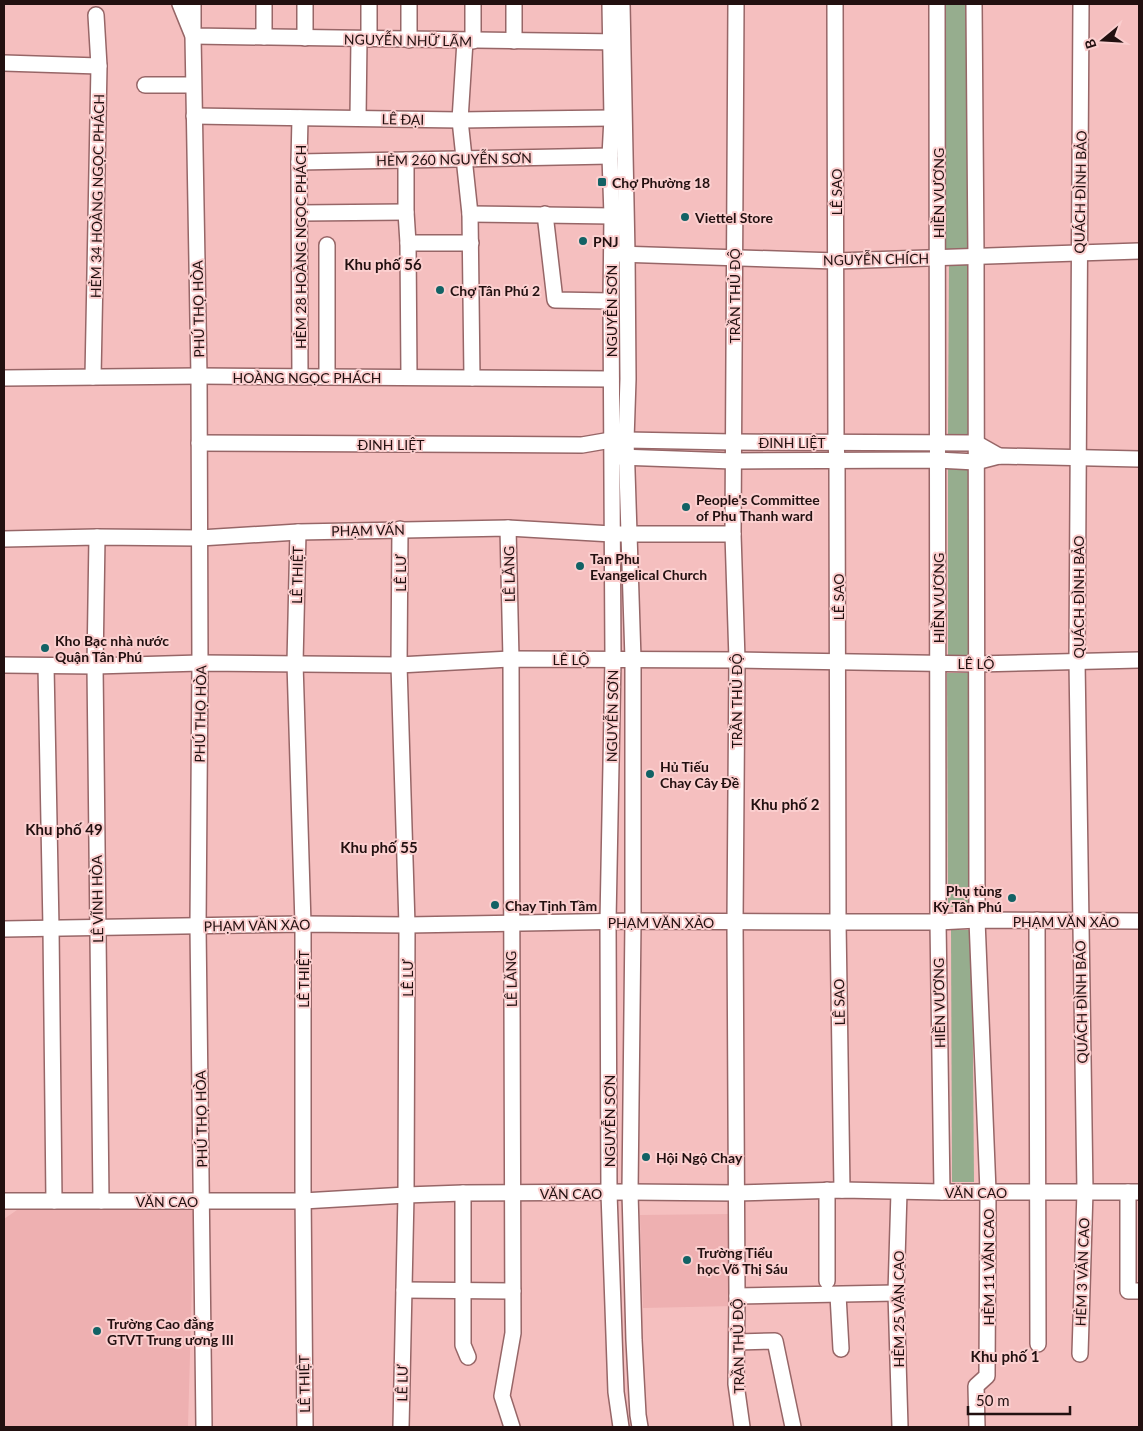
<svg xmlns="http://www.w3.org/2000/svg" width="1143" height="1431" viewBox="0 0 1143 1431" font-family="Lato,sans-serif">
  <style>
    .built { fill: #eeb0b1 }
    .green { fill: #96ad8e }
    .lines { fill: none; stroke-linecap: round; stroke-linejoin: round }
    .minor-casing { stroke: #976667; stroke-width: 18 }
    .minor { stroke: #fff; stroke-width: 15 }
    .poi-dot { fill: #126265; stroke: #fbcfcf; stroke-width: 2 }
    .labels { text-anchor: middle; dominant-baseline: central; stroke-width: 4; stroke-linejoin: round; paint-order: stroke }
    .street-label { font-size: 14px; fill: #221010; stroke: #fbcfcf }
    .poi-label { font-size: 14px; font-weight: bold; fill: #221010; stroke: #fbcfcf; text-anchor: start }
    .neighbourhood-label { font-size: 15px; font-weight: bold; fill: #221010; stroke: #fbcfcf }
  </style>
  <rect width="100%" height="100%" fill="#f5bfbf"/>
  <g class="built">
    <polygon points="112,1207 194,1208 188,1427 4,1427 4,1219 17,1210"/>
    <polygon points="731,1214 733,1306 643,1308 640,1215"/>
  </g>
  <g class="green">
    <polygon points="945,4 967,4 968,249 946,249"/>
    <polygon points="949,262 971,262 971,435 948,435"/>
    <rect x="948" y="464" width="22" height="192"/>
    <polygon points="947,673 970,673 970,907 948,907"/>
    <polygon points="951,930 972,930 974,1182 952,1182"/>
  </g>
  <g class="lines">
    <defs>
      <g id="minor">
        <polyline points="180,4 193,36 199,376 200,663 198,926 204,1427"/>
        <polyline points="193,4 193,36 621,42"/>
        <polyline points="305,4 305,38"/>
        <polyline points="409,4 409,40"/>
        <polyline points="473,4 473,41"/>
        <polyline points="514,4 514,41"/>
        <polyline points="610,4 612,118 610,156 612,216 611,301 613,659 608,921 609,1193 616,1392 621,1427"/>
        <polyline points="622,4 627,254 628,379 626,440 633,659 633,921 630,1192 634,1340 638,1415 640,1427"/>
        <polyline points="736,4 733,534 737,660 735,922 737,1296 736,1384 742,1427"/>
        <polyline points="835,4 836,442 837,461 838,922 842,1190"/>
        <polyline points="937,4 938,922 942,1192"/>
        <polyline points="974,4 976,256 977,920 988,1191 987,1376 976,1386 977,1427"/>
        <polyline points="264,37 264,4"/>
        <polyline points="369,39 369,4"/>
        <polyline points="465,41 460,120 470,214 472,378"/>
        <polyline points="4,63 99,66"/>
        <polyline points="145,85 193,85"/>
        <polyline points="194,116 460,120 612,118"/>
        <polyline points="300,118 299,162 300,377"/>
        <polyline points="358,118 359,39"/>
        <polyline points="406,160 406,212 408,243 409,377"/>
        <polyline points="299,162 610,156"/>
        <polyline points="300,213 406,212"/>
        <polyline points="470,214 612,216"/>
        <polyline points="545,214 555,300 611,301"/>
        <polyline points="408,243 471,243"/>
        <polyline points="618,254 836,261 1139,251"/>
        <polyline points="93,377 99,66 96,15"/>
        <polyline points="327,377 327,245"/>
        <polyline points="4,378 199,376 611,379"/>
        <polyline points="199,443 582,445 611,440 626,440 733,442 976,443 999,456"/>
        <polyline points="619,457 733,461 937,460 976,462 999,456 1139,459"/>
        <polyline points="508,528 511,659 513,1333 502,1396 512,1427"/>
        <polyline points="400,529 399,665 407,925 406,1195 401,1427"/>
        <polyline points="298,532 295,663 303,924 303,1189 305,1427"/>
        <polyline points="97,537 95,666 101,1201"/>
        <polyline points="4,539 97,537 200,538 298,532 508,528 612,534 733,534"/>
        <polyline points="4,665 95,666 200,663 399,665 511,659 737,660 977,664 1139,660"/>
        <polyline points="46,666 51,928 54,1201"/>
        <polyline points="1037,920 1038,1344"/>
        <polyline points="4,929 303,924 407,925 633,921 838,922 938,922 977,920 1139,921"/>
        <polyline points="827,1190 827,1281"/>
        <polyline points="899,1192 896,1293 900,1427"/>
        <polyline points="1128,1192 1128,1291 1139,1291"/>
        <polyline points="463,1193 463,1345 468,1357"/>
        <polyline points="4,1201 303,1201 406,1195 463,1193 630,1192 736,1193 842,1190 942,1192 1139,1192"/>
        <polyline points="404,1290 513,1291"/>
        <polyline points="838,1295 841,1349"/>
        <polyline points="737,1296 896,1293"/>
        <polyline points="737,1342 775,1341 793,1427"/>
        <polyline points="1080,1354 1085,1191 1077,661 1081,4"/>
      </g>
    </defs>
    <use href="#minor" class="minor-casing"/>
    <use href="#minor" class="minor"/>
  </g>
  <g class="poi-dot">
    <rect x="597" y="177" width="10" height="10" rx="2.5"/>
    <circle cx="685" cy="217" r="5"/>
    <circle cx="583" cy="241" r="5"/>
    <circle cx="440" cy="290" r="5"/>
    <circle cx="686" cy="507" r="5"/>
    <circle cx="580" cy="566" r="5"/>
    <circle cx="45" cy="648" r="5"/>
    <circle cx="650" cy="774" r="5"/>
    <circle cx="1012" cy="898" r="5"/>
    <circle cx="495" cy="905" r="5"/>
    <circle cx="646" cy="1157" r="5"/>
    <circle cx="687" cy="1260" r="5"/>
    <circle cx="97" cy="1331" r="5"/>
  </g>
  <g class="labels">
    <g class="street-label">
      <text transform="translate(408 40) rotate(1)">NGUYỄN NHỮ LÃM</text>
      <text transform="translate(403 119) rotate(1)">LÊ ĐẠI</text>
      <text transform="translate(454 159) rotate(-1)">HẺM 260 NGUYỄN SƠN</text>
      <text transform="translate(836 192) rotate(-90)">LÊ SAO</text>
      <text transform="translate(1080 192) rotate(-89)">QUÁCH ĐÌNH BẢO</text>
      <text transform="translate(938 193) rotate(-90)">HIỀN VƯƠNG</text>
      <text transform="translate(97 196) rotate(-89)">HẺM 34 HOÀNG NGỌC PHÁCH</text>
      <text transform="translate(300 247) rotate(-90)">HẺM 28 HOÀNG NGỌC PHÁCH</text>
      <text transform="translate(876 259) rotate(-1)">NGUYỄN CHÍCH</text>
      <text transform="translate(734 296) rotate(-90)">TRẦN THỦ ĐỘ</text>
      <text transform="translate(198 309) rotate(-91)">PHÚ THỌ HÒA</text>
      <text transform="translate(611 311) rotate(-90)">NGUYỄN SƠN</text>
      <text x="307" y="377">HOÀNG NGỌC PHÁCH</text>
      <text x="792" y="442">ĐINH LIỆT</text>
      <text x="391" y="444">ĐINH LIỆT</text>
      <text transform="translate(368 530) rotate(-1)">PHẠM VẤN</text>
      <text transform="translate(400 573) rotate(-90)">LÊ LƯ</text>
      <text transform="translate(509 574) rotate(-91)">LÊ LĂNG</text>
      <text transform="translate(297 575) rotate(-89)">LÊ THIỆT</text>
      <text transform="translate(838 597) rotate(-90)">LÊ SAO</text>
      <text transform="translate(1078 597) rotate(-90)">QUÁCH ĐÌNH BẢO</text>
      <text transform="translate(938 598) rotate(-90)">HIỀN VƯƠNG</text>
      <text x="571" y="659">LÊ LỘ</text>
      <text x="976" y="663">LÊ LỘ</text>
      <text transform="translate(736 701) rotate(-90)">TRẦN THỦ ĐỘ</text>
      <text transform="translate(200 714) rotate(-89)">PHÚ THỌ HÒA</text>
      <text transform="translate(612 716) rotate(-89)">NGUYỄN SƠN</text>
      <text transform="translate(97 899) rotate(-91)">LÊ VĨNH HÒA</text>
      <text x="1066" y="921">PHẠM VĂN XẢO</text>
      <text x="661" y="922">PHẠM VĂN XẢO</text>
      <text transform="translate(257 925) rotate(-1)">PHẠM VĂN XẢO</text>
      <text transform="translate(407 978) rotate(-90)">LÊ LƯ</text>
      <text transform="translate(303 979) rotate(-90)">LÊ THIỆT</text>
      <text transform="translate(511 979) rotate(-91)">LÊ LĂNG</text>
      <text transform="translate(839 1002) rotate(-91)">LÊ SAO</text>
      <text transform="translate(1081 1002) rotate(-91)">QUÁCH ĐÌNH BẢO</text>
      <text transform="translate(939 1003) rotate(-91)">HIỀN VƯƠNG</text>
      <text transform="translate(201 1119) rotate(-91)">PHÚ THỌ HÒA</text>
      <text transform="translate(609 1121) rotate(-90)">NGUYỄN SƠN</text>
      <text x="976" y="1192">VĂN CAO</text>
      <text x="571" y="1193">VĂN CAO</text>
      <text x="167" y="1201">VĂN CAO</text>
      <text transform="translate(988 1267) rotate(-90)">HẺM 11 VĂN CAO</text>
      <text transform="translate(1082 1272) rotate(-88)">HẺM 3 VĂN CAO</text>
      <text transform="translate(898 1309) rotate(-90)">HẺM 25 VĂN CAO</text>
      <text transform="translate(738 1346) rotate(-91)">TRẦN THỦ ĐỘ</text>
      <text transform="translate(402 1383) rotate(-89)">LÊ LƯ</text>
      <text transform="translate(304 1384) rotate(-91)">LÊ THIỆT</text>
    </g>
    <g class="poi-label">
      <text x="612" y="182">Chợ Phường 18</text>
      <text x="695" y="217">Viettel Store</text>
      <text x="593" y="241">PNJ</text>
      <text x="450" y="290">Chợ Tân Phú 2</text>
      <text x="696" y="499">People's Committee<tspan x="696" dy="16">of Phu Thanh ward</tspan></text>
      <text x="590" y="558">Tan Phu<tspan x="590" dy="16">Evangelical Church</tspan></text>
      <text x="55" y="640">Kho Bạc nhà nước<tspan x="55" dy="16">Quận Tân Phú</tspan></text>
      <text x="660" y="766">Hủ Tiếu<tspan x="660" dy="16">Chay Cây Đề</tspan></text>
      <text x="1002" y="890" text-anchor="end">Phụ tùng<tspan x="1002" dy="16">Kỳ Tân Phú</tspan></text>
      <text x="505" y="905">Chay Tịnh Tầm</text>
      <text x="656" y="1157">Hội Ngộ Chay</text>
      <text x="697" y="1252">Trường Tiểu<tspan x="697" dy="16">học Võ Thị Sáu</tspan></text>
      <text x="107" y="1323">Trường Cao đẳng<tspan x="107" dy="16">GTVT Trung ương III</tspan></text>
    </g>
    <g class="neighbourhood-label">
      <text x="383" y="264">Khu phố 56</text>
      <text x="785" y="804">Khu phố 2</text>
      <text x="64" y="829">Khu phố 49</text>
      <text x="379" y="847">Khu phố 55</text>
      <text x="1005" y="1356">Khu phố 1</text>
    </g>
  </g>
  <rect width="1143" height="1431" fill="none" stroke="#221010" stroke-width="10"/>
  <g transform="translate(1103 40) rotate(252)" stroke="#fbcfcf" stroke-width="4" paint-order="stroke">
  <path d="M0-4L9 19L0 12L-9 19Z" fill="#221010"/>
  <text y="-8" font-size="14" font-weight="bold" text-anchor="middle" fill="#221010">B</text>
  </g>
  <path d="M968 1406v8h102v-8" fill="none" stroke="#221010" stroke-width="2.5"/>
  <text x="976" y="1406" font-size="15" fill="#221010" stroke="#fbcfcf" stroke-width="4" paint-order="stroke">50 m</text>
</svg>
